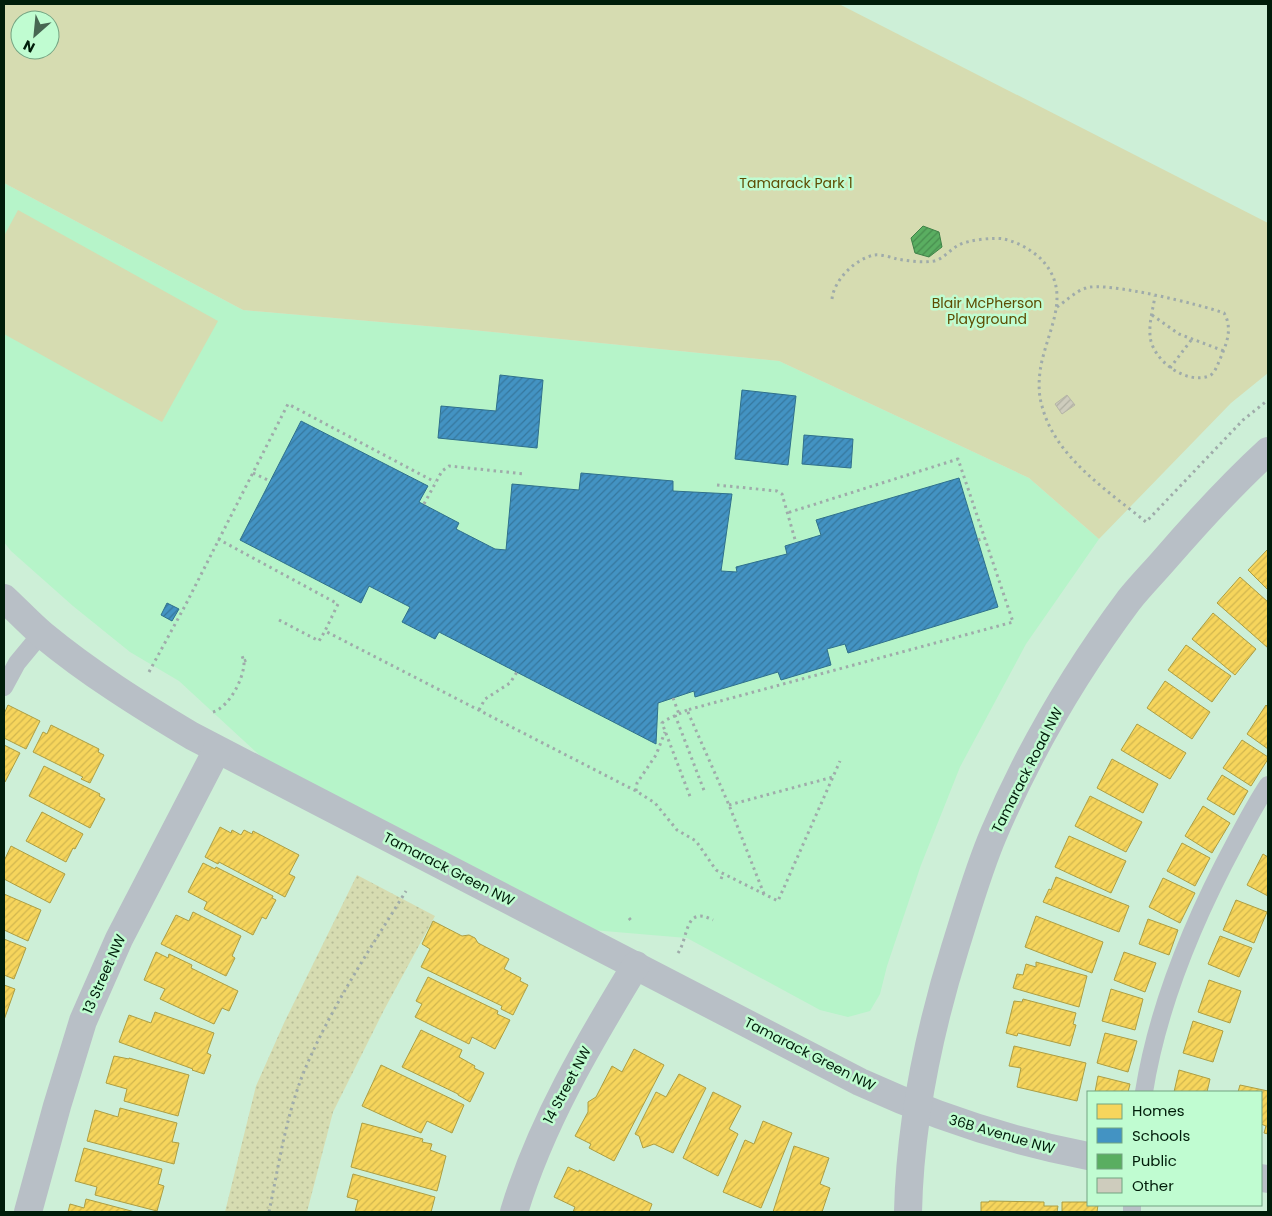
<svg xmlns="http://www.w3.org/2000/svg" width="1272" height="1216" viewBox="0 0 1272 1216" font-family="Poppins,sans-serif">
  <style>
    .built { fill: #b6f4c9 }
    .grass { fill: url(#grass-dots) }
    .park { fill: #d6dcb1; fill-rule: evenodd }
    .homes { fill: url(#homes-hatch); stroke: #ac9e43 }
    .schools { fill: url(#schools-hatch); stroke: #2f708c }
    .public { fill: url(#public-hatch); stroke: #3f8247 }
    .building { fill: url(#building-hatch); stroke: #b5b5a7 }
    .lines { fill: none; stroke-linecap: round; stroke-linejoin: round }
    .path { stroke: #9fabaa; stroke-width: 3; stroke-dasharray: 2.5 4; stroke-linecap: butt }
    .service { stroke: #b8bfc6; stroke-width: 18 }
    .minor { stroke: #b8bfc6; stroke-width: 28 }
    .labels { text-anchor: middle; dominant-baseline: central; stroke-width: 5; stroke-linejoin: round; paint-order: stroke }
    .park-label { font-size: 14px; fill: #5d4c03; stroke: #c0fcd1 }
    .street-label { font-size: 14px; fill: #001d0a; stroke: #c0fcd1 }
  </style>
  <defs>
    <pattern id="grass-dots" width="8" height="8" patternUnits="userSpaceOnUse" patternTransform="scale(1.25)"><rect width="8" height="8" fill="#d6dcb1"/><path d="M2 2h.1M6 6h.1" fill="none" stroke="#b6bc97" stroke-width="1.8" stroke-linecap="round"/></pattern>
    <pattern id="homes-hatch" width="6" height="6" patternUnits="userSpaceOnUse" patternTransform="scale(1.25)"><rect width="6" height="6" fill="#f6d55c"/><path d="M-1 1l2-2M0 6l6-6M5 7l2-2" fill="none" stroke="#d1b64f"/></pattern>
    <pattern id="schools-hatch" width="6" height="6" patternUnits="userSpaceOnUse" patternTransform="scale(1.25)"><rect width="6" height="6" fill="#4393c3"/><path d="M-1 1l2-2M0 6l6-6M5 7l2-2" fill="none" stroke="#36779d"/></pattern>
    <pattern id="public-hatch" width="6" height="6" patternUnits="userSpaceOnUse" patternTransform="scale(1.25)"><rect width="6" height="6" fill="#5aae61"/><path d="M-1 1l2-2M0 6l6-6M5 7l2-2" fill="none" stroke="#488d4e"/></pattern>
    <pattern id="building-hatch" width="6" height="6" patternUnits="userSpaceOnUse" patternTransform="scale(1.25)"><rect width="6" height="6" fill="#ceccbd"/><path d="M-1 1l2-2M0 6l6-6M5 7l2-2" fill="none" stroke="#afafa1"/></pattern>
  </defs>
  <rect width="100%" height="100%" fill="#cdefd7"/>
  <polygon class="built" points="4,183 243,310 472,330 779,361 1029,478 1099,539 1026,644 960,767 921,865 887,966 880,994 870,1011 848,1017 820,1010 687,938 592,930 268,763 179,681 130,652 73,606 11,551 4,542"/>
  <polygon class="grass" points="357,875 435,916 384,1010 333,1112 307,1212 225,1212 256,1086 284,1023"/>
  <g class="park">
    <path d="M4 4H839L1268 223V373L1231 403 1099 539 1029 478 779 361 472 330 243 310 4 183ZM20 20H50V50H20Z"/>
    <polygon points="18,210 218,321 162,422 4,334 4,236"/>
  </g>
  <g class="homes">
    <polygon points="1268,549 1268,590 1248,570"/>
    <polygon points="1240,577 1268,602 1268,648 1217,603"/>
    <polygon points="1213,613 1256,649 1235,675 1192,639"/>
    <polygon points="1186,645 1231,676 1212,702 1168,670"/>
    <polygon points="1165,681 1210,712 1192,739 1147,708"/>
    <polygon points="8,705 40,721 26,749 4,738 4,714"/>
    <polygon points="1266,705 1268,707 1268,749 1247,734"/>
    <polygon points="1137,724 1186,753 1170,779 1121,750"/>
    <polygon points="51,725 99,749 98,752 104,755 90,783 81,779 83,777 33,752 43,732 47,734"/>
    <polygon points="1242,740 1268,757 1268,759 1251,786 1223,768"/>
    <polygon points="4,745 20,753 5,782 4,781"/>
    <polygon points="1112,759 1158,784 1143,813 1097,788"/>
    <polygon points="44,766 100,794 99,796 105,799 90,828 29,796"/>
    <polygon points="1222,775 1248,791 1234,815 1207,799"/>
    <polygon points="1090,796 1142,822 1126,852 1075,826"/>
    <polygon points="1203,806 1230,823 1212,853 1185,836"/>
    <polygon points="42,812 83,834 75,849 73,848 66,862 26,841"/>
    <polygon points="220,827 231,833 232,830 241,835 244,830 252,834 253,831 299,855 289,874 295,877 285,897 219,862 218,864 205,857"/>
    <polygon points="1069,836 1126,861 1111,893 1055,867"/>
    <polygon points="1182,843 1210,858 1195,886 1167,871"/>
    <polygon points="11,846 65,874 50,903 4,879 4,861"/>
    <polygon points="1263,854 1268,857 1268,896 1247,885"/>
    <polygon points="203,863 215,869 216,867 273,896 272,898 276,900 266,919 262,917 253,935 204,909 207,902 188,892"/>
    <polygon points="1056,877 1129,906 1119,932 1043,902 1049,889 1051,890"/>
    <polygon points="1163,878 1195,893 1180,923 1149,907"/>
    <polygon points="4,894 41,910 28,941 4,930"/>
    <polygon points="1236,900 1267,912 1254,943 1223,930"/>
    <polygon points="193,912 241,936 232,956 235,958 226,976 161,944 176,915 189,921"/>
    <polygon points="1036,916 1103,942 1092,973 1025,947"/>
    <polygon points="1148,919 1178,930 1169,955 1139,944"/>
    <polygon points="433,921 462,936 469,935 475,938 478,943 509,959 504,969 521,978 520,981 528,985 513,1015 501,1009 502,1006 421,967 430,949 422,944"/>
    <polygon points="1220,936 1252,948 1239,977 1208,964"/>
    <polygon points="4,939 26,948 14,979 4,975"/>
    <polygon points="156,952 168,958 169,954 192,965 191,968 238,991 229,1011 222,1008 214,1024 160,999 165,989 144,980"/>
    <polygon points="1124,952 1156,963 1145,992 1114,980"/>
    <polygon points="1036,962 1087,976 1079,1007 1013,988 1017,974 1023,975 1026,964 1036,967"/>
    <polygon points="428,977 498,1011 497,1014 510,1020 495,1049 472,1037 469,1044 415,1017 422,1004 416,1001"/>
    <polygon points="1209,980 1241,991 1230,1023 1198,1012"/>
    <polygon points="4,985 15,989 4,1020"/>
    <polygon points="1111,989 1143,999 1135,1030 1102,1021"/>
    <polygon points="1023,999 1076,1013 1073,1024 1076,1025 1070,1046 1018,1033 1017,1036 1006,1033 1014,1001 1022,1002"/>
    <polygon points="155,1012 214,1033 207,1053 211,1055 204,1074 192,1070 193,1069 119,1042 129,1015 151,1023"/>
    <polygon points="1193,1021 1223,1031 1213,1062 1183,1053"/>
    <polygon points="421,1030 462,1050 459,1057 475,1066 474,1068 484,1073 470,1102 458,1095 458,1094 402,1067"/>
    <polygon points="1105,1033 1137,1041 1128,1072 1097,1063"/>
    <polygon points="1014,1046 1086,1063 1077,1101 1017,1087 1021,1068 1009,1066"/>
    <polygon points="634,1049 664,1065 614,1161 589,1148 591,1144 575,1136 588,1112 588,1102 596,1097 612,1066 622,1072"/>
    <polygon points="114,1056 129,1059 129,1058 189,1075 178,1116 124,1101 127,1089 106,1083"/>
    <polygon points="381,1065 464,1105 452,1133 427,1121 421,1133 362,1106"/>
    <polygon points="1179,1070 1210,1079 1207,1092 1174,1092"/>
    <polygon points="679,1074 706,1088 673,1153 654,1144 643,1148 639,1136 635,1134 656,1092 666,1097"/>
    <polygon points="1098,1076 1130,1084 1128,1092 1095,1092"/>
    <polygon points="1240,1085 1268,1091 1268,1134 1264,1133 1266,1126 1261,1124 1261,1092 1238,1092"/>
    <polygon points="713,1092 741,1106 729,1129 738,1134 718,1176 683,1158"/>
    <polygon points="120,1108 177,1123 172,1142 179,1143 174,1164 87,1141 95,1110 118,1117"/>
    <polygon points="763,1121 792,1133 761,1208 723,1192 745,1140 754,1144"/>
    <polygon points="362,1123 423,1139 422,1142 432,1144 430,1150 446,1156 437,1191 351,1167"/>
    <polygon points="794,1146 829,1158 820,1184 830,1188 822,1212 773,1212"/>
    <polygon points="84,1148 162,1169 158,1184 164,1186 157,1211 95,1195 97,1187 75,1181"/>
    <polygon points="568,1167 579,1172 579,1170 652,1204 649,1212 573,1212 575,1207 554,1197"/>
    <polygon points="353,1174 435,1197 431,1212 355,1212 358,1200 347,1197"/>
    <polygon points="86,1199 135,1212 68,1212 70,1204 84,1208"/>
    <polygon points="989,1201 1044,1202 1044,1206 1058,1206 1057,1212 981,1212 981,1202 989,1202"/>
    <polygon points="1062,1202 1088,1202 1088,1205 1098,1205 1097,1212 1062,1212"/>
  </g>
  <g class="schools">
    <polygon points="500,375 543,380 537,448 438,438 441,406 496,411"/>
    <polygon points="742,390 796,396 788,465 735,459"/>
    <polygon points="301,421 428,486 419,502 459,523 456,529 495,549 506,550 512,484 579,490 581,473 673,481 673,491 732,494 721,571 737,572 736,567 787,554 785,546 821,535 816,520 959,478 998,607 848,653 845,644 827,649 831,665 781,680 778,672 695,697 694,691 658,703 656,744 439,632 435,639 402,622 410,607 369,586 361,603 240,540"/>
    <polygon points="804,435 853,439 851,468 802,464"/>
    <polygon points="167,603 179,609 172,621 161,615"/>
  </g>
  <polygon class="public" points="923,226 939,232 942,247 929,257 915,253 911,238"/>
  <polygon class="building" points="1067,395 1075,405 1062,414 1055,404"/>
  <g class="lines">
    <g class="path">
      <path d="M832 299C834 280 855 259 874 255 880 254 890 257 897 259 909 261 922 263 934 261 944 259 950 249 959 245 968 240 994 237 1004 239 1017 242 1030 249 1040 258 1070 288 1053 320 1044 353 1039 370 1037 390 1042 406 1055 457 1107 490 1146 522L1243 420 1268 400"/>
      <path d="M1057 307C1066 301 1076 291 1086 288 1106 281 1202 305 1224 313 1234 330 1225 347 1218 364 1216 368 1214 374 1209 376 1185 385 1151 359 1150 335 1149 322 1153 309 1155 296"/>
      <polyline points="1152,315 1179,334 1224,351"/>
      <polyline points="1170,368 1192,339"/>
      <polyline points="253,473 270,481"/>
      <polyline points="717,485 777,491 782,494 796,543"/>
      <polyline points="424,504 442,471 449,466 525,474"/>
      <polyline points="218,539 338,604 325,631 636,791 655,803 677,830 696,841 716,870 778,901 840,761"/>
      <polyline points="978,540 985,538"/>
      <polyline points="279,620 319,641 325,631"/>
      <polyline points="244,661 249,659"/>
      <polyline points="149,672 186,604 288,404 435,482"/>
      <polyline points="673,698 679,714"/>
      <polyline points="479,710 485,699 510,683 517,672"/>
      <polyline points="687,710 666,720 662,723 691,799"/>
      <path d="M213 712C229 707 243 680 244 664 244 660 242 656 241 653"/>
      <polyline points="675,715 705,793"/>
      <polyline points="636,791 637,783 656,755 665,732"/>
      <polyline points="729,805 833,777"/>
      <polyline points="721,879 723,874"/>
      <polyline points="764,894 729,805 687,710 1013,622 958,459 787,513"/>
      <polyline points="629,918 633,923"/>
      <path d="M678 953C689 937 684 905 713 920"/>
      <path d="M269 1212C279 1164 286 1115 305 1069 332 1006 370 949 406 891"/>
    </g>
    <g class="service">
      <polyline points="4,687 17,663 41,634"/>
      <path d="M1144 1092C1158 1004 1194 919 1236 841 1246 822 1256 803 1268 785"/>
      <polyline points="1132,1212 1132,1205"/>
    </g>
    <g class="minor">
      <path d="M4 598C17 610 29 623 43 635 89 673 140 705 192 736L860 1082C934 1116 1009 1141 1088 1156"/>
      <polyline points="1261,1178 1268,1179"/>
      <polyline points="28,1212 57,1106 83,1021 119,939 217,750"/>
      <path d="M514 1212C541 1123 588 1044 636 965"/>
      <path d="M908 1212C910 1121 928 1035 955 948 967 910 978 870 994 833 1029 751 1076 671 1129 600 1141 585 1154 572 1166 558 1199 520 1232 484 1268 451"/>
    </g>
  </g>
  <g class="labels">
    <g class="park-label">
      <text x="796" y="183">Tamarack Park 1</text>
      <text x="987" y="303">Blair McPherson<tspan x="987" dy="16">Playground</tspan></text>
    </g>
    <g class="street-label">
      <text transform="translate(1027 770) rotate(-63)">Tamarack Road NW</text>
      <text transform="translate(449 869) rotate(27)">Tamarack Green NW</text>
      <text transform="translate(104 974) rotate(-66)">13 Street NW</text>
      <text transform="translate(810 1054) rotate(27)">Tamarack Green NW</text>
      <text transform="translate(567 1085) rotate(-62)">14 Street NW</text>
      <text transform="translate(1002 1134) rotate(16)">36B Avenue NW</text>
    </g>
  </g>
  <rect width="1272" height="1216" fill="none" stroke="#001d0a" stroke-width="10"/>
  <rect x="1087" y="1091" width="175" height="115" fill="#c0fcd1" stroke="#73a381"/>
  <rect x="1097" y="1104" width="25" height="15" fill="#f6d55c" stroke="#73a381"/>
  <text x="1132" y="1116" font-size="15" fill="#001d0a">Homes</text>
  <rect x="1097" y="1128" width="25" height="15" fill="#4393c3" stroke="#73a381"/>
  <text x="1132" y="1141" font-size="15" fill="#001d0a">Schools</text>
  <rect x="1097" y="1154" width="25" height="15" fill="#5aae61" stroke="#73a381"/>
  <text x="1132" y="1166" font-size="15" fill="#001d0a">Public</text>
  <rect x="1097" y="1178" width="25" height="15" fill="#ceccbd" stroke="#73a381"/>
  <text x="1132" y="1191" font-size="15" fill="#001d0a">Other</text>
  <g transform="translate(35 35) rotate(207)"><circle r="24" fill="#c0fcd1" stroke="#73a381"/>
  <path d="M0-4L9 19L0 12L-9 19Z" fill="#486652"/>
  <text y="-8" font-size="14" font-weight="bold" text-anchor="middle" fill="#001d0a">N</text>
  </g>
</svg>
